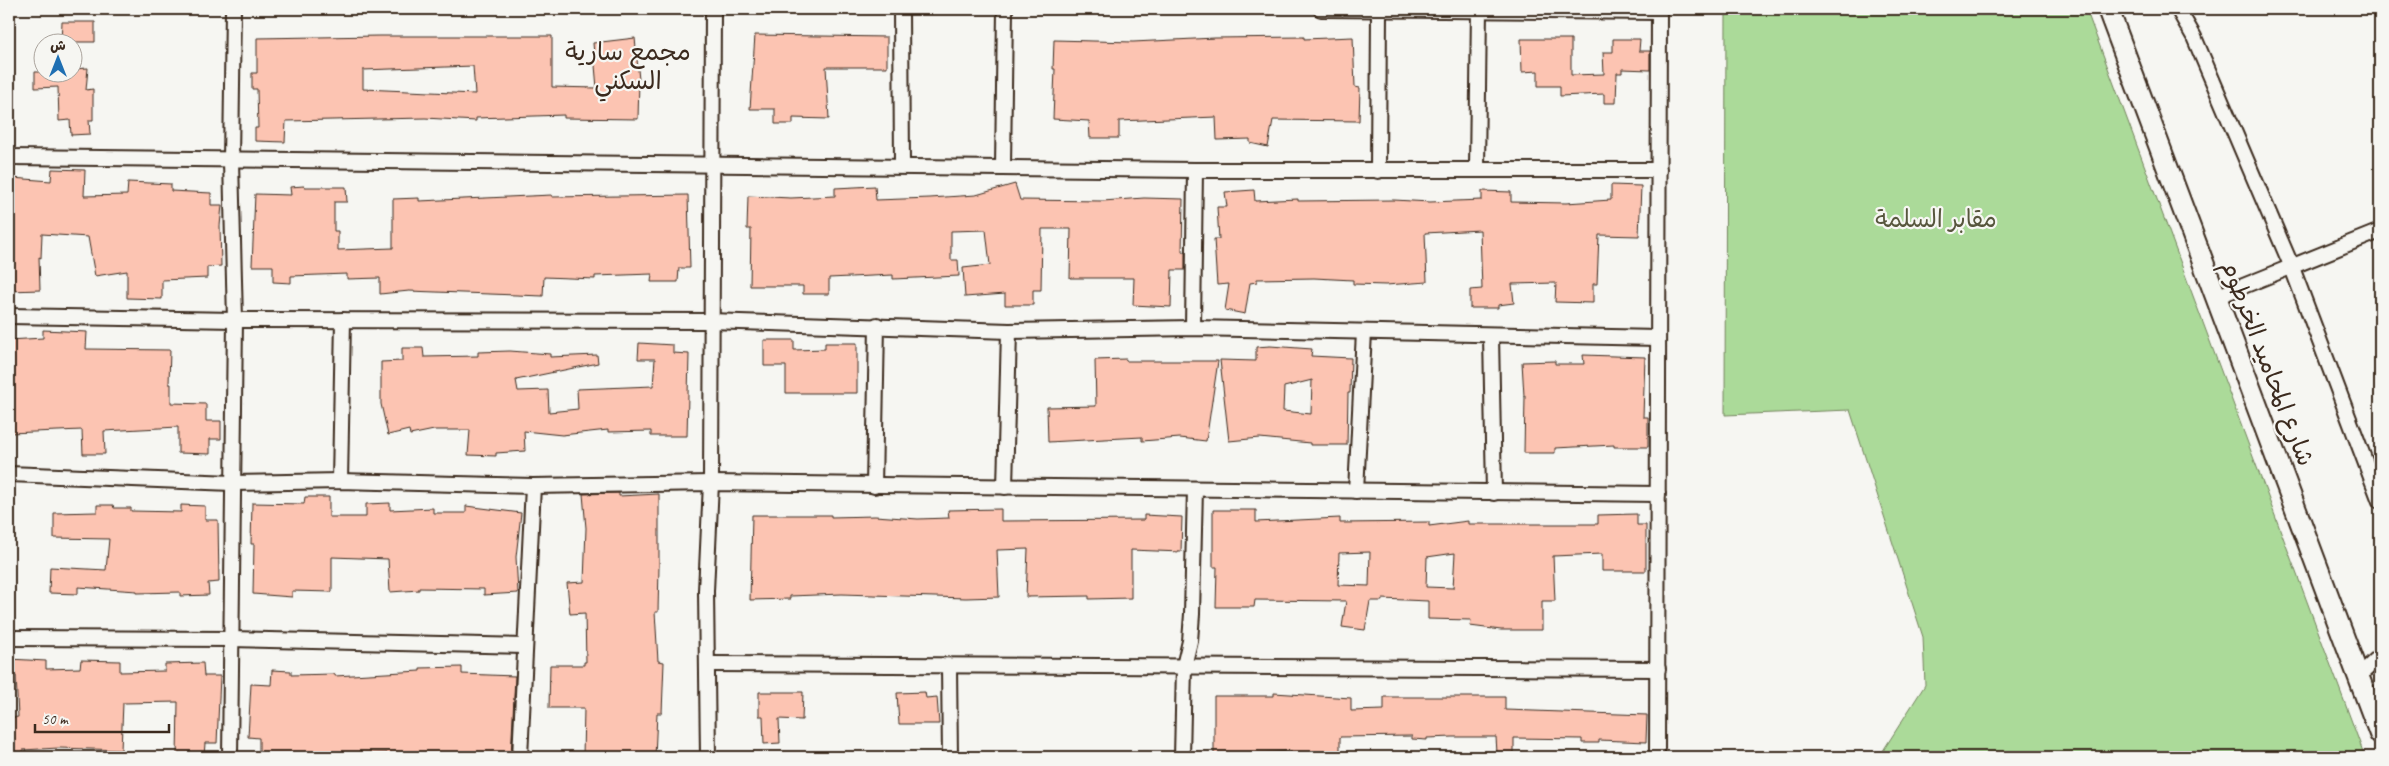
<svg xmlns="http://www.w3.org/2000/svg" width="2389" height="766" viewBox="0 0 2389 766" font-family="Caveat,'Playpen Sans Arabic',sans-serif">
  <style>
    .green { fill: #abda99; stroke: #73825c }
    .building { fill: #fcc4b2; stroke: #3b2a1e; fill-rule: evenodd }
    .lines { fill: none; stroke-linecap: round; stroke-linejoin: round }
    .street-casing { stroke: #3b2a1e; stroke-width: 18 }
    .secondary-casing { stroke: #3b2a1e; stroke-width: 24 }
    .street { stroke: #f6f6f2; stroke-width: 14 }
    .secondary { stroke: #f6f6f2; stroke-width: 20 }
    .labels { text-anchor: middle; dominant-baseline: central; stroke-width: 4.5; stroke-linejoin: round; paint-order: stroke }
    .park-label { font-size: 24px; fill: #57563d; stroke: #f6f6f2 }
    .street-label { font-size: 24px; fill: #3b2a1e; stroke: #f6f6f2 }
    .neighbourhood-label { font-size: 25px; fill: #3b2a1e; stroke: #f6f6f2 }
  </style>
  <rect width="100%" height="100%" fill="#f6f6f2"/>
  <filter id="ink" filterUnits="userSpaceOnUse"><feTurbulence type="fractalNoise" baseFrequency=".02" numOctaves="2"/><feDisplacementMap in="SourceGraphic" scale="10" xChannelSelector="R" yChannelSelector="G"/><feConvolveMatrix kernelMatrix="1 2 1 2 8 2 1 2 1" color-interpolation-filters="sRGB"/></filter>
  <g filter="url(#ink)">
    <polygon class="green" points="1726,9 2086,9 2365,757 1879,757 1925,685 1923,637 1850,410 1725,415"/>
    <g class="building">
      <polygon points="62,22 95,22 95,42 61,42"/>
      <polygon points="755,35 887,37 887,67 826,67 829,119 793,118 793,124 775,124 775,109 750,109"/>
      <path d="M379 36H552V87L597 88 593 43 635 38 639 80 638 119 564 118V115L476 118V121L425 118 286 121 285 142 255 141V128H258L257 89H252V73H257V38ZM473 66 475 94 363 89V70Z"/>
      <polygon points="1304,37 1304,39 1353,37 1355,87 1360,88 1359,121 1273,120 1268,147 1250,143 1250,139 1217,140 1216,117 1119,121 1119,138 1090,138 1089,121 1053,119 1055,69 1053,69 1054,40 1133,42 1215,38"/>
      <polygon points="1521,39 1571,39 1571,75 1604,74 1603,52 1613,52 1613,39 1640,39 1639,51 1650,51 1650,70 1622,69 1622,73 1617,73 1616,103 1604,103 1604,94 1560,96 1560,86 1538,86 1538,71 1522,72"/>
      <polygon points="88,68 86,90 93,89 93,120 89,120 90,134 71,135 70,120 59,121 58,87 35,88 35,72 72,72 72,69"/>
      <polygon points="52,169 85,170 84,196 127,195 128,182 171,184 171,191 211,193 211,205 222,205 220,226 221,266 207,267 207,278 162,280 162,299 127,298 127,271 95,276 88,237 42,234 41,258 39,257 40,290 9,291 12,178 51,181"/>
      <polygon points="1015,184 1020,200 1103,201 1144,198 1183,199 1182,252 1185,252 1185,270 1172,270 1171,307 1133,305 1134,278 1070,278 1071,229 1042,229 1041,290 1033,290 1033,305 1005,305 1005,294 965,297 963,268 990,265 986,230 951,231 951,260 958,260 959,276 893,279 893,275 829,278 829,294 803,294 803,286 750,286 751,229 747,229 748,196 791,198 835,196 835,188 875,186 876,200 930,198 976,195"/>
      <polygon points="1611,185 1641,186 1639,236 1599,235 1597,284 1593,284 1593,303 1555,302 1556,283 1512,284 1514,303 1498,305 1498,308 1470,308 1470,290 1482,289 1480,230 1425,233 1427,282 1386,285 1353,284 1353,280 1314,278 1257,279 1257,282 1250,283 1245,314 1225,310 1229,284 1217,285 1214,239 1219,239 1217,207 1227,207 1225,192 1254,190 1255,201 1298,199 1298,201 1394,200 1430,202 1482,200 1482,191 1511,192 1511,202 1566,203 1611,200"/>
      <polygon points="304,186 304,187 346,187 347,202 334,202 334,231 338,231 338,250 393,248 393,199 419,198 419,201 552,195 552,197 688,195 690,268 679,268 678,282 651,282 652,274 595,276 595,279 544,277 543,296 409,291 380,294 380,278 347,279 347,274 291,276 291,283 273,282 273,266 252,266 255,194 291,195 290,187"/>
      <polygon points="43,330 87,332 86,349 170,350 169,384 171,384 171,403 206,404 206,421 221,421 221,439 210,439 210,454 178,453 178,427 104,431 105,454 83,454 82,430 9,433 9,340 43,338"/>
      <polygon points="764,340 794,340 794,350 825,349 825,343 857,343 857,393 786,393 786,366 764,366"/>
      <polygon points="639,343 673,345 673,353 689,354 687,436 651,436 651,431 608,432 608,430 562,435 524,431 525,451 496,453 496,456 468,455 470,430 434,430 410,435 409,430 388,435 381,404 381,362 402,361 402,348 423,348 424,357 478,356 478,352 510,351 550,354 550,357 597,355 598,363 516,380 518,391 548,390 549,412 578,409 577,389 653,386 655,359 638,359"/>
      <path d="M1270 346 1312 349 1311 356 1351 358 1350 393H1348L1347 445H1310V443L1260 438 1229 441 1220 360 1256 361V347ZM1312 380 1311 414 1283 411 1284 387Z"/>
      <polygon points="1583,355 1645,357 1643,417 1648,417 1648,447 1614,447 1614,445 1555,448 1555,453 1524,453 1525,396 1524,396 1522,362 1555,361 1555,364 1584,364"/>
      <polygon points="1126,359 1126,361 1218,361 1206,441 1180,438 1142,441 1142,437 1048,442 1047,407 1096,406 1095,360"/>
      <polygon points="619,493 619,496 659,494 659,566 658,612 655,612 658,661 664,662 662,713 657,713 655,757 583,757 584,708 549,708 550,665 584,665 584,662 586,662 585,613 570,614 567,583 584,582 586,528 583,494"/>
      <polygon points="305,497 329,497 329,517 366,517 366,504 390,503 390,510 433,508 433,513 466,513 466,506 521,513 516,557 518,593 484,595 484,589 419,588 419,590 390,592 388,559 332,557 332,592 292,591 292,597 253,594 254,544 251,544 252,503 304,504"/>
      <polygon points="97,505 113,505 114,508 131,508 131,511 181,512 181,505 205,506 205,520 218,520 219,582 208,583 209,595 180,596 180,592 137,593 137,591 78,587 78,594 49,593 50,567 106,570 109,539 54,538 54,513 97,512"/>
      <polygon points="1001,509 1001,521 1144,520 1144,515 1182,517 1181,552 1131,550 1131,598 1089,599 1089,596 1026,597 1028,549 997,550 999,597 966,598 842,594 790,596 790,599 750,600 752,515 831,515 831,517 875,516 918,519 949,518 948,510"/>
      <path d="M1213 510H1256V522L1340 518V523L1429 522V526L1468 521V524H1598V515L1637 514V525H1646V571H1602V554L1553 556 1555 601H1542V630H1501L1470 626 1471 620 1428 619V601L1382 599V601H1370L1365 630 1342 627 1346 601 1255 600 1254 607H1216L1217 567H1213ZM1370 552 1369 586 1338 585 1339 553ZM1455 553 1453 588 1426 587 1427 557Z"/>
      <polygon points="9,659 46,661 46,669 80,668 81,660 120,661 120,672 165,671 165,664 203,663 204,676 220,676 217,743 205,743 204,757 177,757 178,702 123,703 121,750 59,748 23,750 23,757 9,757 9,718 18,717 16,676 9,677"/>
      <polygon points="462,667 462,674 515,676 511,757 481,757 481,754 418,753 418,757 387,757 387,753 335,754 335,757 259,754 259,738 248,737 251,684 271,685 272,670 291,671 291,675 335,674 335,676 420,671 420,668"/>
      <polygon points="759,692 803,692 802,720 779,719 780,743 764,744 763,716 759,716"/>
      <polygon points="925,692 926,698 937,697 939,724 899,724 897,693"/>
      <polygon points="1274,693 1351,698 1351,711 1384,710 1384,697 1505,697 1505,710 1647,715 1646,742 1599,740 1599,743 1582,743 1582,739 1514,738 1514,753 1497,753 1496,737 1453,737 1427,738 1427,740 1412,739 1412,736 1340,737 1340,757 1291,757 1291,751 1256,753 1256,757 1214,757 1214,696 1274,696"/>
    </g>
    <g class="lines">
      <defs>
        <g id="street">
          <polyline points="901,9 902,166"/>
          <path d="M1321 9C1433 11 1546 10 1659 12"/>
          <polyline points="2178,9 2194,37 2291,265 2380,501"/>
          <polyline points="9,157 1195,170 1659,170"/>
          <polyline points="1003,167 1005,9"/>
          <polyline points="1477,169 1479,9"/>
          <polyline points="1378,171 1379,11"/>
          <polyline points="2216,297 2380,231"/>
          <polyline points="9,316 235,320 710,321 1009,331 1193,328 1658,338"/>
          <polyline points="1193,328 1195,170"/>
          <polyline points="1491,336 1494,493"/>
          <polyline points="9,474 232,483 340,481 533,486 711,483 1658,494"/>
          <polyline points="340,481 343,320"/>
          <polyline points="874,486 877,325"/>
          <polyline points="1005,487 1009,331"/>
          <polyline points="1356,491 1364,332"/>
          <polyline points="9,638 231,639 525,646"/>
          <polyline points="708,664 1658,669"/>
          <polyline points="949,666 950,757"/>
          <polyline points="2360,675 2380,656"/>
          <polyline points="230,757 235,320 231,161 233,9"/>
          <polyline points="520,757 533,486"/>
          <polyline points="708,757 706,591 711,483 713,9"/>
          <polyline points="1182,757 1184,666 1190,641 1192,614 1195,489"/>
          <polyline points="1657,757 1659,9"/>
        </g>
        <polyline id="secondary" points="2108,9 2380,734"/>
      </defs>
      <use href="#street" class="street-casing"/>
      <use href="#secondary" class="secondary-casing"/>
      <use href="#street" class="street"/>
      <use href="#secondary" class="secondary"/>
    </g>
  </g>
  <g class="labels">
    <g class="park-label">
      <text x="1936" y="219">مقابر السلمة</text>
    </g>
    <g class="street-label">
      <text transform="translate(2268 363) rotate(69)">شارع المحاميد الخرطوم</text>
    </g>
    <g class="neighbourhood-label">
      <text x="628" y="52">مجمع سارية<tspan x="628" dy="29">السكني</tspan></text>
    </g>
  </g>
  <rect width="2389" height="766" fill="none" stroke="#f6f6f2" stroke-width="30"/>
  <rect x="15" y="15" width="2359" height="736" fill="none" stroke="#3b2a1e" stroke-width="2" filter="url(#ink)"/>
  <g transform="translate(58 58)"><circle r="24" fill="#f6f6f2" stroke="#aba49d"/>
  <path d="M0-4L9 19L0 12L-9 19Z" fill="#1f6fb2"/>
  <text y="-8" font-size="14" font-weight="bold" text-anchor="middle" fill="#3b2a1e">ش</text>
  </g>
  <path d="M35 724v8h134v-8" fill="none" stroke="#3b2a1e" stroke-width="2.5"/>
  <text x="42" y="724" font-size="15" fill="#3b2a1e" stroke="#f6f6f2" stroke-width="4" paint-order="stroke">50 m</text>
</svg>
